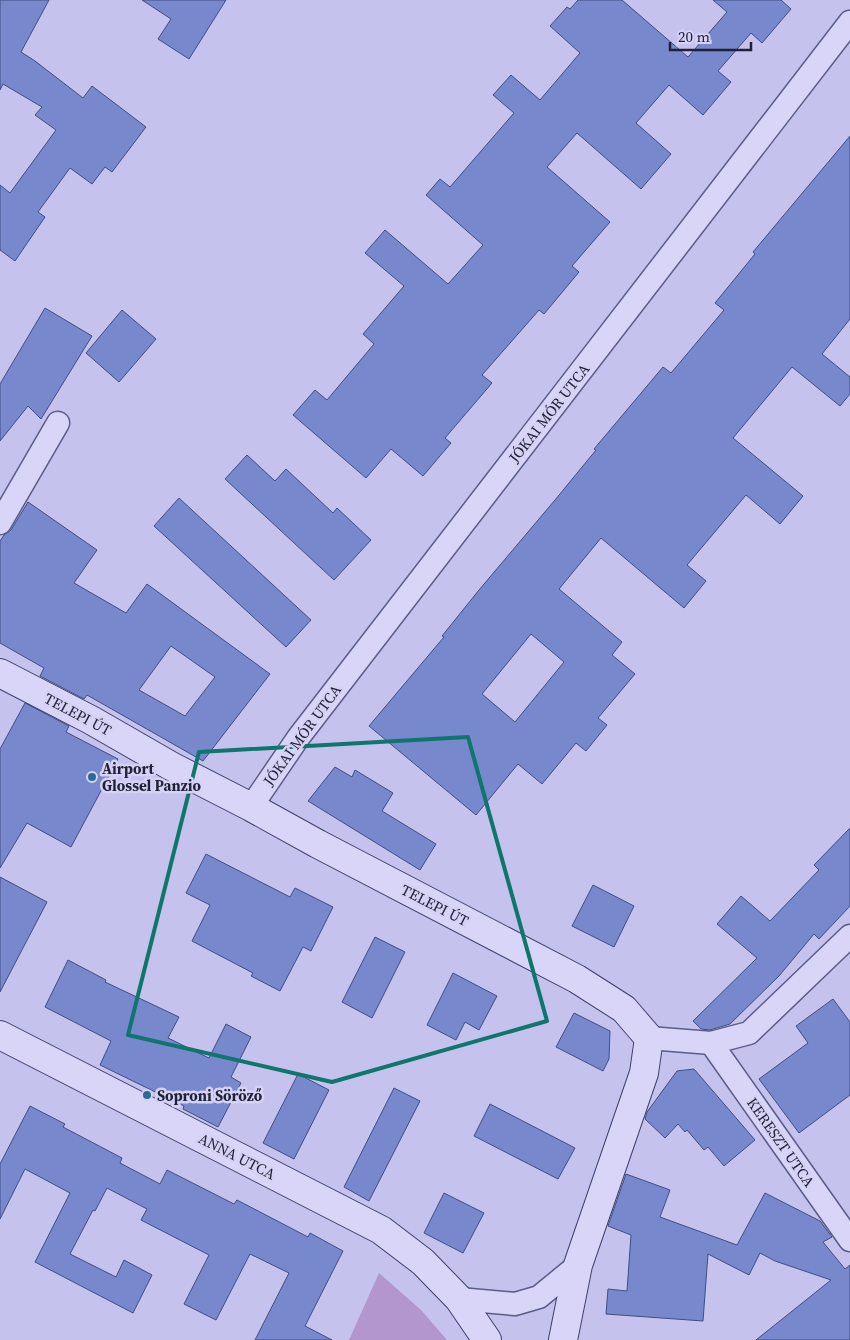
<svg xmlns="http://www.w3.org/2000/svg" width="850" height="1340" viewBox="0 0 850 1340" font-family="'Source Serif 4',serif">
  <style>
    .green { fill: #b296cc }
    .building { fill: #7888cc; stroke: #3f4e86; fill-rule: evenodd }
    .lines { fill: none; stroke-linecap: round; stroke-linejoin: round }
    .street-casing { stroke: #595d87; stroke-width: 25 }
    .secondary-casing { stroke: #3d4169; stroke-width: 30 }
    .street { stroke: #d9d5f8; stroke-width: 22 }
    .secondary { stroke: #d9d5f8; stroke-width: 28 }
    .marked { fill: none; stroke: #0f766e; stroke-width: 4; stroke-linejoin: round }
    .poi-dot { fill: #2a6c96; stroke: #d6d2f5; stroke-width: 2 }
    .labels { text-anchor: middle; dominant-baseline: central; stroke-width: 5; stroke-linejoin: round; paint-order: stroke }
    .street-label { font-size: 15px; fill: #1e2137; stroke: #d6d2f5 }
    .poi-label { font-size: 15px; font-weight: bold; fill: #1e2137; stroke: #d6d2f5; text-anchor: start }
  </style>
  <rect width="100%" height="100%" fill="#c6c2ee"/>
  <polygon class="green" points="379,1273 421,1310 447,1340 349,1340"/>
  <g class="building">
    <polygon points="0,0 49,0 21,52 35,61 83,98 92,86 146,127 112,172 105,167 92,184 70,168 38,212 45,217 15,261 0,250 0,185 10,193 56,130 35,115 42,107 3,84 0,90"/>
    <polygon points="142,0 226,0 189,59 158,39 171,19"/>
    <polygon points="578,0 622,0 688,57 727,12 713,0 781,0 791,9 762,43 751,33 718,71 731,82 703,115 669,85 636,123 671,154 641,189 577,133 547,167 610,222 572,266 579,272 544,314 539,310 482,375 492,383 445,438 451,443 423,476 391,449 366,478 293,415 315,390 327,400 374,344 363,334 404,286 365,253 385,230 448,284 483,245 426,195 440,179 450,187 514,113 493,95 511,75 540,100 580,53 550,26 567,7 570,9"/>
    <path d="M850 136V319L822 354 850 377V394L840 406 792 367 733 438 803 496 780 524 746 495 687 565 706 581 684 608 601 538 559 589 622 642 612 655 635 674 598 718 607 725 586 751 576 743 542 784 518 764 476 815 369 726 444 637 442 636 479 590 555 500 596 450 594 449 663 367 671 373 724 310 715 303 755 254 753 252ZM531 634 564 662 515 722 482 694Z"/>
    <polygon points="45,308 92,336 41,419 28,406 0,441 0,384"/>
    <polygon points="122,310 156,339 119,382 86,353"/>
    <polygon points="247,455 275,481 286,469 333,513 337,508 371,540 334,580 225,479"/>
    <polygon points="179,498 311,620 286,647 154,526"/>
    <path d="M28 502 97 550 74 583 126 613 147 584 270 674 203 761 87 695 84 699 40 676 44 668 0 643V541L4 535 11 530ZM171 646 215 677 185 716 139 690Z"/>
    <polygon points="25,703 69,726 66,732 118,759 71,847 27,823 0,868 0,749"/>
    <polygon points="335,767 352,777 355,770 393,793 382,811 436,844 420,870 308,801"/>
    <polygon points="850,828 850,906 819,939 814,934 779,976 730,1024 710,1030 701,1029 693,1021 757,958 717,924 741,896 770,921 819,870 814,865"/>
    <polygon points="206,854 290,897 295,888 333,907 311,951 303,947 280,991 251,976 253,973 192,941 210,905 186,893"/>
    <polygon points="0,877 47,902 0,992"/>
    <polygon points="593,885 634,906 614,947 572,926"/>
    <polygon points="375,937 405,952 372,1018 342,1002"/>
    <polygon points="68,960 106,980 105,982 179,1017 168,1038 209,1058 226,1024 251,1037 231,1077 241,1083 218,1127 183,1109 184,1106 100,1065 111,1041 45,1007"/>
    <polygon points="453,973 497,996 479,1030 465,1022 456,1040 427,1025"/>
    <polygon points="833,999 850,1022 850,1095 799,1133 759,1079 808,1043 796,1026"/>
    <polygon points="574,1013 610,1031 609,1059 603,1071 556,1047"/>
    <polygon points="694,1069 755,1140 724,1166 708,1147 704,1150 687,1130 685,1132 678,1124 665,1138 645,1119 647,1112 677,1071"/>
    <polygon points="298,1074 329,1090 294,1159 263,1143"/>
    <polygon points="394,1088 420,1101 369,1201 344,1187"/>
    <polygon points="490,1104 575,1148 558,1179 474,1136"/>
    <polygon points="30,1106 65,1124 63,1127 122,1158 120,1163 160,1184 167,1170 234,1204 237,1200 308,1237 310,1233 343,1251 305,1326 332,1340 255,1340 289,1273 250,1254 216,1320 184,1304 209,1255 141,1220 147,1209 107,1188 95,1211 93,1210 70,1254 116,1277 124,1260 152,1275 133,1313 35,1262 70,1193 25,1169 0,1219 0,1164"/>
    <polygon points="626,1174 670,1190 660,1217 737,1245 765,1193 820,1221 832,1237 823,1242 845,1269 850,1265 850,1340 756,1340 831,1280 775,1261 760,1253 749,1275 708,1254 703,1321 606,1314 608,1289 627,1291 631,1235 608,1226"/>
    <polygon points="444,1193 484,1213 463,1253 424,1233"/>
  </g>
  <g class="lines">
    <defs>
      <g id="street">
        <polyline points="0,523 58,423"/>
        <polyline points="251,807 298,738 850,22"/>
        <polyline points="649,1038 711,1043 749,1033 850,936"/>
        <polyline points="711,1043 850,1240"/>
        <polyline points="459,1299 515,1304 539,1297 578,1265"/>
      </g>
      <g id="secondary">
        <polyline points="0,673 91,720 171,766 251,807 318,844 577,979 624,1009 649,1038 644,1073 578,1265 563,1340"/>
        <polyline points="0,1035 381,1230 423,1262 459,1299 487,1340"/>
      </g>
    </defs>
    <use href="#street" class="street-casing"/>
    <use href="#secondary" class="secondary-casing"/>
    <use href="#street" class="street"/>
    <use href="#secondary" class="secondary"/>
  </g>
  <path class="marked" d="M468 737 547 1021 332 1082 128 1035 199 752Z"/>
  <g class="poi-dot">
    <circle cx="92" cy="777" r="5"/>
    <circle cx="147" cy="1095" r="5"/>
  </g>
  <g class="labels">
    <g class="street-label">
      <text transform="translate(549 413) rotate(-52)">JÓKAI MÓR UTCA</text>
      <text transform="translate(78 714) rotate(28)">TELEPI ÚT</text>
      <text transform="translate(302 735) rotate(-54)">JÓKAI MÓR UTCA</text>
      <text transform="translate(435 905) rotate(27)">TELEPI ÚT</text>
      <text transform="translate(781 1142) rotate(55)">KERESZT UTCA</text>
      <text transform="translate(237 1156) rotate(27)">ANNA UTCA</text>
    </g>
    <g class="poi-label">
      <text x="102" y="768">Airport<tspan x="102" dy="17">Glossel Panzio</tspan></text>
      <text x="157" y="1095">Soproni Söröző</text>
    </g>
  </g>
  <path d="M670 42v8h81v-8" fill="none" stroke="#1e2137" stroke-width="2.5"/>
  <text x="678" y="42" font-size="15" fill="#1e2137" stroke="#d6d2f5" stroke-width="4" paint-order="stroke">20 m</text>
</svg>
